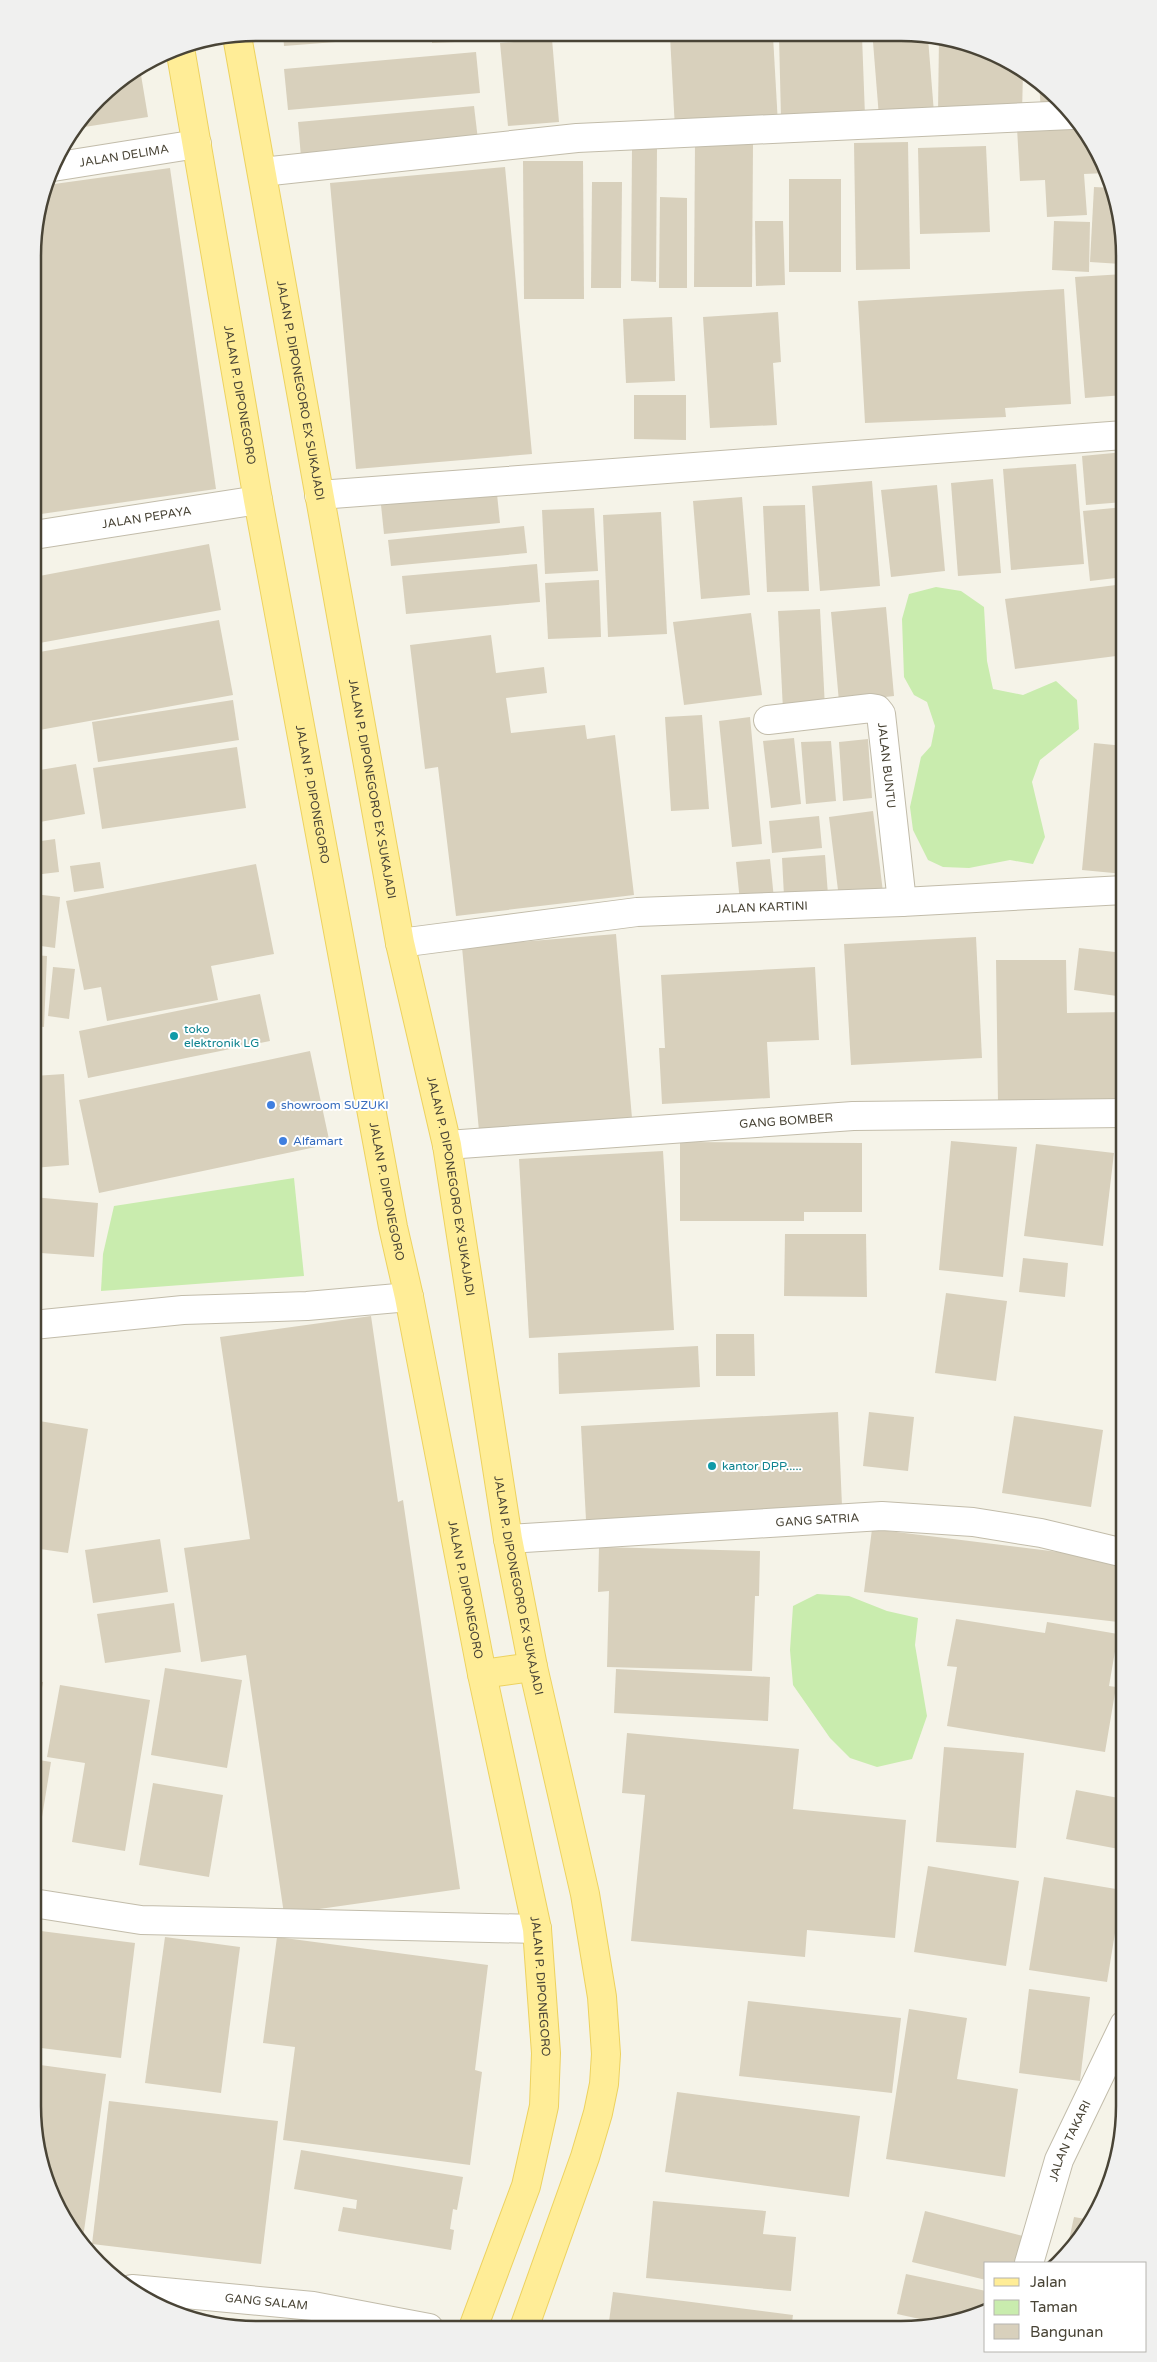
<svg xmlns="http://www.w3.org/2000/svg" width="1157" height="2362" viewBox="0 0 1157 2362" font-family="'Varela Round',sans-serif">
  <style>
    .green { fill: #c9ecae }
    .building { fill: #d8d0bc }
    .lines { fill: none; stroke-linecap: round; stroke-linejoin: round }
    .minor-casing { stroke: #c2bcaa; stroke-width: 30 }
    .major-casing { stroke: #edd25f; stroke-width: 30 }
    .minor { stroke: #fff; stroke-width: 28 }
    .major { stroke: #ffed97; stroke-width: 28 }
    .culture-dot { fill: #0f9aa8; stroke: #fff; stroke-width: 2 }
    .shop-dot { fill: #3f7fe0; stroke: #fff; stroke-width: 2 }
    .labels { text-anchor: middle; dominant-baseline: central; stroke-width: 4; stroke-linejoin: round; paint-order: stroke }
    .street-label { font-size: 12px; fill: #494436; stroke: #fff }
    .culture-label { font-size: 12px; fill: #0d838f; stroke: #fff; text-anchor: start }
    .shop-label { font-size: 12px; fill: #366cbe; stroke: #fff; text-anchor: start }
    .rim { fill: none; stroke: #494436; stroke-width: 2.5 }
  </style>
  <rect width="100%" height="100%" fill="#f5f3e8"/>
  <g class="green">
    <polygon points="936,587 961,591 984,607 987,661 993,689 1023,695 1056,681 1077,700 1079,729 1040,760 1032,782 1045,837 1033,864 1010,860 969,868 943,867 928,860 913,830 910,807 921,757 931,746 935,726 927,702 914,695 904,677 902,619 909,594"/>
    <polygon points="294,1178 304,1276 101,1291 103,1254 114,1206"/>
    <polygon points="817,1594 849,1596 887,1611 918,1618 915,1645 927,1716 912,1759 877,1767 850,1758 830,1738 793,1685 790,1650 793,1606"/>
  </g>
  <g class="building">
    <polygon points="283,33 426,34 426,35 284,46"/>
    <polygon points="432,34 501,34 501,40 432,43"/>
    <polygon points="692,35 773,36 778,124 675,129 670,36"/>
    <polygon points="779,36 862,36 865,116 781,118"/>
    <polygon points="939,37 1000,56 1023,71 1022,114 938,113"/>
    <polygon points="928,38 934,113 879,117 873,42"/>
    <polygon points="552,39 559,122 508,126 500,43"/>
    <polygon points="476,52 480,93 288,110 284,69"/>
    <polygon points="140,69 148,117 78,128 108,88"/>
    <polygon points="1039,82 1049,88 1068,110 1041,112"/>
    <polygon points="474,106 478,140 301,157 298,122"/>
    <polygon points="1081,125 1087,132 1107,173 1084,174 1087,215 1047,217 1045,180 1020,181 1017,128"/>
    <polygon points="908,142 910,269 856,270 854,143"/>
    <polygon points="695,143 753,144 752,287 694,287"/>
    <polygon points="986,146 990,232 920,234 918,148"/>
    <polygon points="632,148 657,148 656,282 631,281"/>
    <polygon points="523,161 583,161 584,299 524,299"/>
    <polygon points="505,167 532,454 356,469 330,183"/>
    <polygon points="170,168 216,489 34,515 34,227 47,185"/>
    <rect x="789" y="179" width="52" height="93"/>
    <polygon points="592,182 622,182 621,288 591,288"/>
    <polygon points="1094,187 1113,188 1122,243 1121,264 1090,262"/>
    <polygon points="660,197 687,198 687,288 659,288"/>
    <polygon points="755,221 783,221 785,285 756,286"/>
    <polygon points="1054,221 1090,222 1089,272 1052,270"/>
    <polygon points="1124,274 1124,395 1085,398 1075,277"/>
    <polygon points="1064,289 1071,404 1005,408 1006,417 865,423 858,301"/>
    <polygon points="778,312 781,362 773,363 777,425 710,428 703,317"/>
    <polygon points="672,317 675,381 626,383 623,319"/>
    <polygon points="634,395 686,395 686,440 634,439"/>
    <polygon points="1124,452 1124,502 1086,505 1082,456"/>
    <polygon points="1076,464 1084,564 1011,570 1003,469"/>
    <polygon points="993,479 1001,573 958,576 951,483"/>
    <polygon points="872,481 880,586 820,591 812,486"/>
    <polygon points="937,485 945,571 891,577 881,490"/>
    <polygon points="497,494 500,523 384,534 381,505"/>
    <polygon points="742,497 750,595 701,599 693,501"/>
    <polygon points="805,505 809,591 767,592 763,506"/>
    <polygon points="1124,507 1124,577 1090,581 1083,511"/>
    <polygon points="594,508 598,571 545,574 542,510"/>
    <polygon points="661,512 667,634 608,637 603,515"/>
    <polygon points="524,526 527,553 391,566 388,540"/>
    <polygon points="209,544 221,610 34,644 34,577"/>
    <polygon points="537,564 540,602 406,614 402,576"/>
    <polygon points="599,580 601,637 548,639 545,583"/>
    <polygon points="1124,584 1124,655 1015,669 1005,599"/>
    <polygon points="886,607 894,696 839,702 831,612"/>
    <polygon points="820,609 825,708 783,710 778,611"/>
    <polygon points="751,613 762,695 684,705 673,622"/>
    <polygon points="219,620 233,695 34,731 34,653"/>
    <polygon points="491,635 496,673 544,667 547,693 506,698 511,733 585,725 587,739 615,735 634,895 456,916 438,767 425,769 410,645"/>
    <polygon points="1124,671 1124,740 1116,740 1115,672"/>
    <polygon points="233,700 239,740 98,762 92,722"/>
    <polygon points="702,715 709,809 671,811 665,717"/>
    <polygon points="750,717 762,844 732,847 719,721"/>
    <polygon points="794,738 801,804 771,808 763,741"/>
    <polygon points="868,739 872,798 843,801 839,742"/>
    <polygon points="831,741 836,801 806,804 801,742"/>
    <polygon points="1094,743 1124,746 1124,874 1082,870"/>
    <polygon points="237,747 246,808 102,829 93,768"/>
    <polygon points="76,764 85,814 34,823 34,771"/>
    <polygon points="873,811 883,892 839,898 829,817"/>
    <polygon points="819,816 822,848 772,853 769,821"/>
    <polygon points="55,839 59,872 34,875 34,842"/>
    <polygon points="825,855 828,895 784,896 782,858"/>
    <polygon points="770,859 774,899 740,902 736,862"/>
    <polygon points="100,862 104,888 74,892 70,866"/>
    <polygon points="256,864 274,954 211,966 218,1000 107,1021 101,987 84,990 66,901"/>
    <polygon points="34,894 60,897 55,948 34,945"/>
    <polygon points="616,934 632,1118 479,1131 462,947"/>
    <polygon points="976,937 982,1058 851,1065 844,944"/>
    <polygon points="1079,948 1124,953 1124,997 1074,990"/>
    <polygon points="34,955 47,956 44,1027 34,1026"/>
    <polygon points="996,960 1066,960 1067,1013 1124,1012 1124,1100 998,1102"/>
    <polygon points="53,967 75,969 69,1019 48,1016"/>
    <polygon points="815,967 819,1040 767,1042 770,1098 662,1104 659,1048 665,1048 661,975"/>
    <polygon points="260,994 270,1041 88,1078 79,1031"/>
    <polygon points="310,1051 330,1144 99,1193 79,1100"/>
    <polygon points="64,1074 69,1165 33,1168 34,1076"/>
    <polygon points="951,1141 1017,1147 1003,1277 939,1270"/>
    <polygon points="680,1142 862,1143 862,1212 804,1212 804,1221 680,1221"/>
    <polygon points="1036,1144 1114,1153 1103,1246 1024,1236"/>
    <polygon points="663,1151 674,1330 529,1338 519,1159"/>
    <polygon points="33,1197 98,1203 94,1257 41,1253 39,1285 33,1285"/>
    <polygon points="785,1234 866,1234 867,1297 784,1296"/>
    <polygon points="1123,1240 1124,1240 1124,1260 1121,1260"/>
    <polygon points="1023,1258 1068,1263 1065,1297 1019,1292"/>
    <polygon points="946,1293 1007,1301 996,1381 935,1373"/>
    <polygon points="371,1316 398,1502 403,1500 460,1889 284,1914 246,1655 201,1662 184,1548 250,1539 220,1337"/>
    <polygon points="716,1334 754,1334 755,1376 716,1376"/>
    <polygon points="698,1346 700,1387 559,1394 558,1353"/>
    <polygon points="838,1412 842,1506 586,1520 581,1426"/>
    <polygon points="869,1412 914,1417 908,1471 863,1466"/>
    <polygon points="1123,1413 1124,1413 1124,1427 1121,1426"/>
    <polygon points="1014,1416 1103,1430 1091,1507 1002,1493"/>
    <polygon points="33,1420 88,1429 68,1553 33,1548"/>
    <polygon points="1123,1489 1124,1489 1124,1524 1116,1523"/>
    <polygon points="872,1529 1124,1560 1118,1622 864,1592"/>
    <polygon points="160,1539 168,1592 93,1603 85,1550"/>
    <polygon points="599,1547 760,1551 759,1596 755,1596 752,1671 607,1667 609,1591 598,1592"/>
    <polygon points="33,1596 41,1597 36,1659 33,1659"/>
    <polygon points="174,1603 181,1652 105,1663 97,1614"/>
    <polygon points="956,1619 1045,1633 1047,1622 1118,1634 1109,1686 1116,1687 1105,1752 947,1726 957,1667 947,1666"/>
    <polygon points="165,1668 242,1680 227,1768 151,1755"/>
    <polygon points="616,1669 770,1677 768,1721 614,1713"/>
    <polygon points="33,1680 43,1682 34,1735 33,1735"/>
    <polygon points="60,1685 150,1700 125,1851 72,1842 85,1763 47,1757"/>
    <polygon points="1123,1711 1124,1711 1124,1757 1115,1756"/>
    <polygon points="627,1733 799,1749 793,1809 906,1820 895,1938 807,1930 805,1957 631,1941 645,1795 622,1793"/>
    <polygon points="944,1747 1024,1753 1016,1848 936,1842"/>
    <polygon points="33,1759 51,1762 34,1866 33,1866"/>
    <polygon points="153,1783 223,1795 209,1877 139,1865"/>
    <polygon points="1076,1790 1124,1799 1124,1850 1066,1839"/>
    <polygon points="928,1866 1019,1881 1006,1966 914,1952"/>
    <polygon points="1044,1877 1122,1890 1107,1982 1029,1970"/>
    <polygon points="33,1930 135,1943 121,2058 33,2047"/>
    <polygon points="165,1937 240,1947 221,2093 145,2083"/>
    <polygon points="277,1937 488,1965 475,2070 482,2072 470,2165 283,2140 295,2047 263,2043"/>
    <polygon points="1029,1989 1090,1997 1080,2081 1019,2073"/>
    <polygon points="748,2001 901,2018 892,2093 739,2076"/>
    <polygon points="909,2009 967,2018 957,2079 1018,2089 1005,2177 886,2159"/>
    <polygon points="33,2064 106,2074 83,2238 76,2237 70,2230 44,2177 33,2106"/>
    <polygon points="677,2092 860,2116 849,2197 665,2172"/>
    <polygon points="109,2101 278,2121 261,2264 92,2244"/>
    <polygon points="301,2150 463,2177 457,2210 453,2209 450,2229 454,2230 451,2250 338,2231 343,2207 356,2209 357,2200 294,2189"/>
    <polygon points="653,2201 766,2211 763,2234 796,2237 791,2291 646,2278"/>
    <polygon points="925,2211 1027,2237 1020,2263 986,2263 986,2280 912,2262"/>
    <polygon points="1074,2217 1091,2220 1078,2242 1066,2254"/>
    <polygon points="906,2274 986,2291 986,2311 972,2318 938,2323 897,2314"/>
    <polygon points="613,2292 793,2315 791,2329 608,2329"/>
    <polygon points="222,2317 304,2327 304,2328 227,2328 221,2326"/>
  </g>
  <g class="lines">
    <defs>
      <g id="minor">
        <path id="s1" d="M53 167 197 144"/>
        <polyline points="262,172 577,138 1072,115"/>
        <polyline points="319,495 1124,435"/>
        <path id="s2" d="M34 535 258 500"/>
        <path id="s3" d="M768 720 871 708 877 709 881 714 902 902"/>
        <path id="s4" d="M400 943 637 912 902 902 1124 890"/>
        <path id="s5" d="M447 1145 853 1116 1124 1113"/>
        <polyline points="33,1325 183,1310 307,1306 409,1297"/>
        <path id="s6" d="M508 1539 882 1516 973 1522 1041 1533 1124 1553"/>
        <polyline points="33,1903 141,1920 537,1929"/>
        <path id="s7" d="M1029 2263 1059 2160 1124 2025"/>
        <path id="s8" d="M132 2289 313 2306 429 2328"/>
      </g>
      <g id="major">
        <path id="s9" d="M237 36 400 943 447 1145 508 1539 533 1667 585 1894 602 1997 606 2054 604 2084 598 2113 585 2157 524 2328"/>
        <path id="s10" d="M180 48 258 500 393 1227 409 1297 482 1674 537 1929 546 2053 544 2106 526 2186 473 2328"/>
        <polyline points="482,1674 533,1667"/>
      </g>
    </defs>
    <use href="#minor" class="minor-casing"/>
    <use href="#major" class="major-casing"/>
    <use href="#minor" class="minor"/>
    <use href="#major" class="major"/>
  </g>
  <g class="culture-dot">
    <circle cx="174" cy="1036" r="5"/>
    <circle cx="712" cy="1466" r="5"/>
  </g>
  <g class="shop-dot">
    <circle cx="271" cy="1105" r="5"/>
    <circle cx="283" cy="1141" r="5"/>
  </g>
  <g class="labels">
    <g class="street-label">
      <text stroke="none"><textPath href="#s1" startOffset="72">JALAN DELIMA</textPath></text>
      <text stroke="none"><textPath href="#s9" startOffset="360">JALAN P. DIPONEGORO EX SUKAJADI</textPath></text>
      <text stroke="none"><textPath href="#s10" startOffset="352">JALAN P. DIPONEGORO</textPath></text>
      <text stroke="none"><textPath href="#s2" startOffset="114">JALAN PEPAYA</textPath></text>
      <text stroke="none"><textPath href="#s3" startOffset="168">JALAN BUNTU</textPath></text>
      <text stroke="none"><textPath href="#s9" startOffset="765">JALAN P. DIPONEGORO EX SUKAJADI</textPath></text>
      <text stroke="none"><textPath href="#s10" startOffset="758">JALAN P. DIPONEGORO</textPath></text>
      <text stroke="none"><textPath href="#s4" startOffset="364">JALAN KARTINI</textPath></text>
      <text stroke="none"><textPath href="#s5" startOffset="340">GANG BOMBER</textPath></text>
      <text stroke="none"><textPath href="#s9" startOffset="1170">JALAN P. DIPONEGORO EX SUKAJADI</textPath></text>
      <text stroke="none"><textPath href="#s10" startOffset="1162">JALAN P. DIPONEGORO</textPath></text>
      <text stroke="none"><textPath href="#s6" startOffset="310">GANG SATRIA</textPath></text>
      <text stroke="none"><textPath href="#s9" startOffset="1575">JALAN P. DIPONEGORO EX SUKAJADI</textPath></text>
      <text stroke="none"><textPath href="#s10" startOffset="1568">JALAN P. DIPONEGORO</textPath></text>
      <text stroke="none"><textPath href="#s10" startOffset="1972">JALAN P. DIPONEGORO</textPath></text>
      <text stroke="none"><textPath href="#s7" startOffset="129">JALAN TAKARI</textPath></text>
      <text stroke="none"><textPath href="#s8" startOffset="135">GANG SALAM</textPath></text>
    </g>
    <g class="culture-label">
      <text x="184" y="1029">toko<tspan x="184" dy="14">elektronik LG</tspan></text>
      <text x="722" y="1466">kantor DPP.....</text>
    </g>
    <g class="shop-label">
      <text x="281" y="1105">showroom SUZUKI</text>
      <text x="293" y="1141">Alfamart</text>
    </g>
  </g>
  <path d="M0 0H1157V2362H0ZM256 41H901A215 215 0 0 1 1116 256V2106A215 215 0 0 1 901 2321H256A215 215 0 0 1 41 2106V256A215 215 0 0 1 256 41Z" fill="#f0f0ef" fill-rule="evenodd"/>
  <path class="rim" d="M256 41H901A215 215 0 0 1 1116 256V2106A215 215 0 0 1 901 2321H256A215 215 0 0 1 41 2106V256A215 215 0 0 1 256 41Z"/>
  <rect x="984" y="2262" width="162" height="90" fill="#ffffff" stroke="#b6b4af"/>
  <rect x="994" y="2278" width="25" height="8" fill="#ffed97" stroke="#b6b4af"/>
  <text x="1030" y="2287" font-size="15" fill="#494436">Jalan</text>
  <rect x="994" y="2300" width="25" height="15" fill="#c9ecae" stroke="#b6b4af"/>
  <text x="1030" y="2312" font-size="15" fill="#494436">Taman</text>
  <rect x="994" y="2324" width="25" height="15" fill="#d8d0bc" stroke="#b6b4af"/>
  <text x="1030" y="2337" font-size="15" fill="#494436">Bangunan</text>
</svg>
